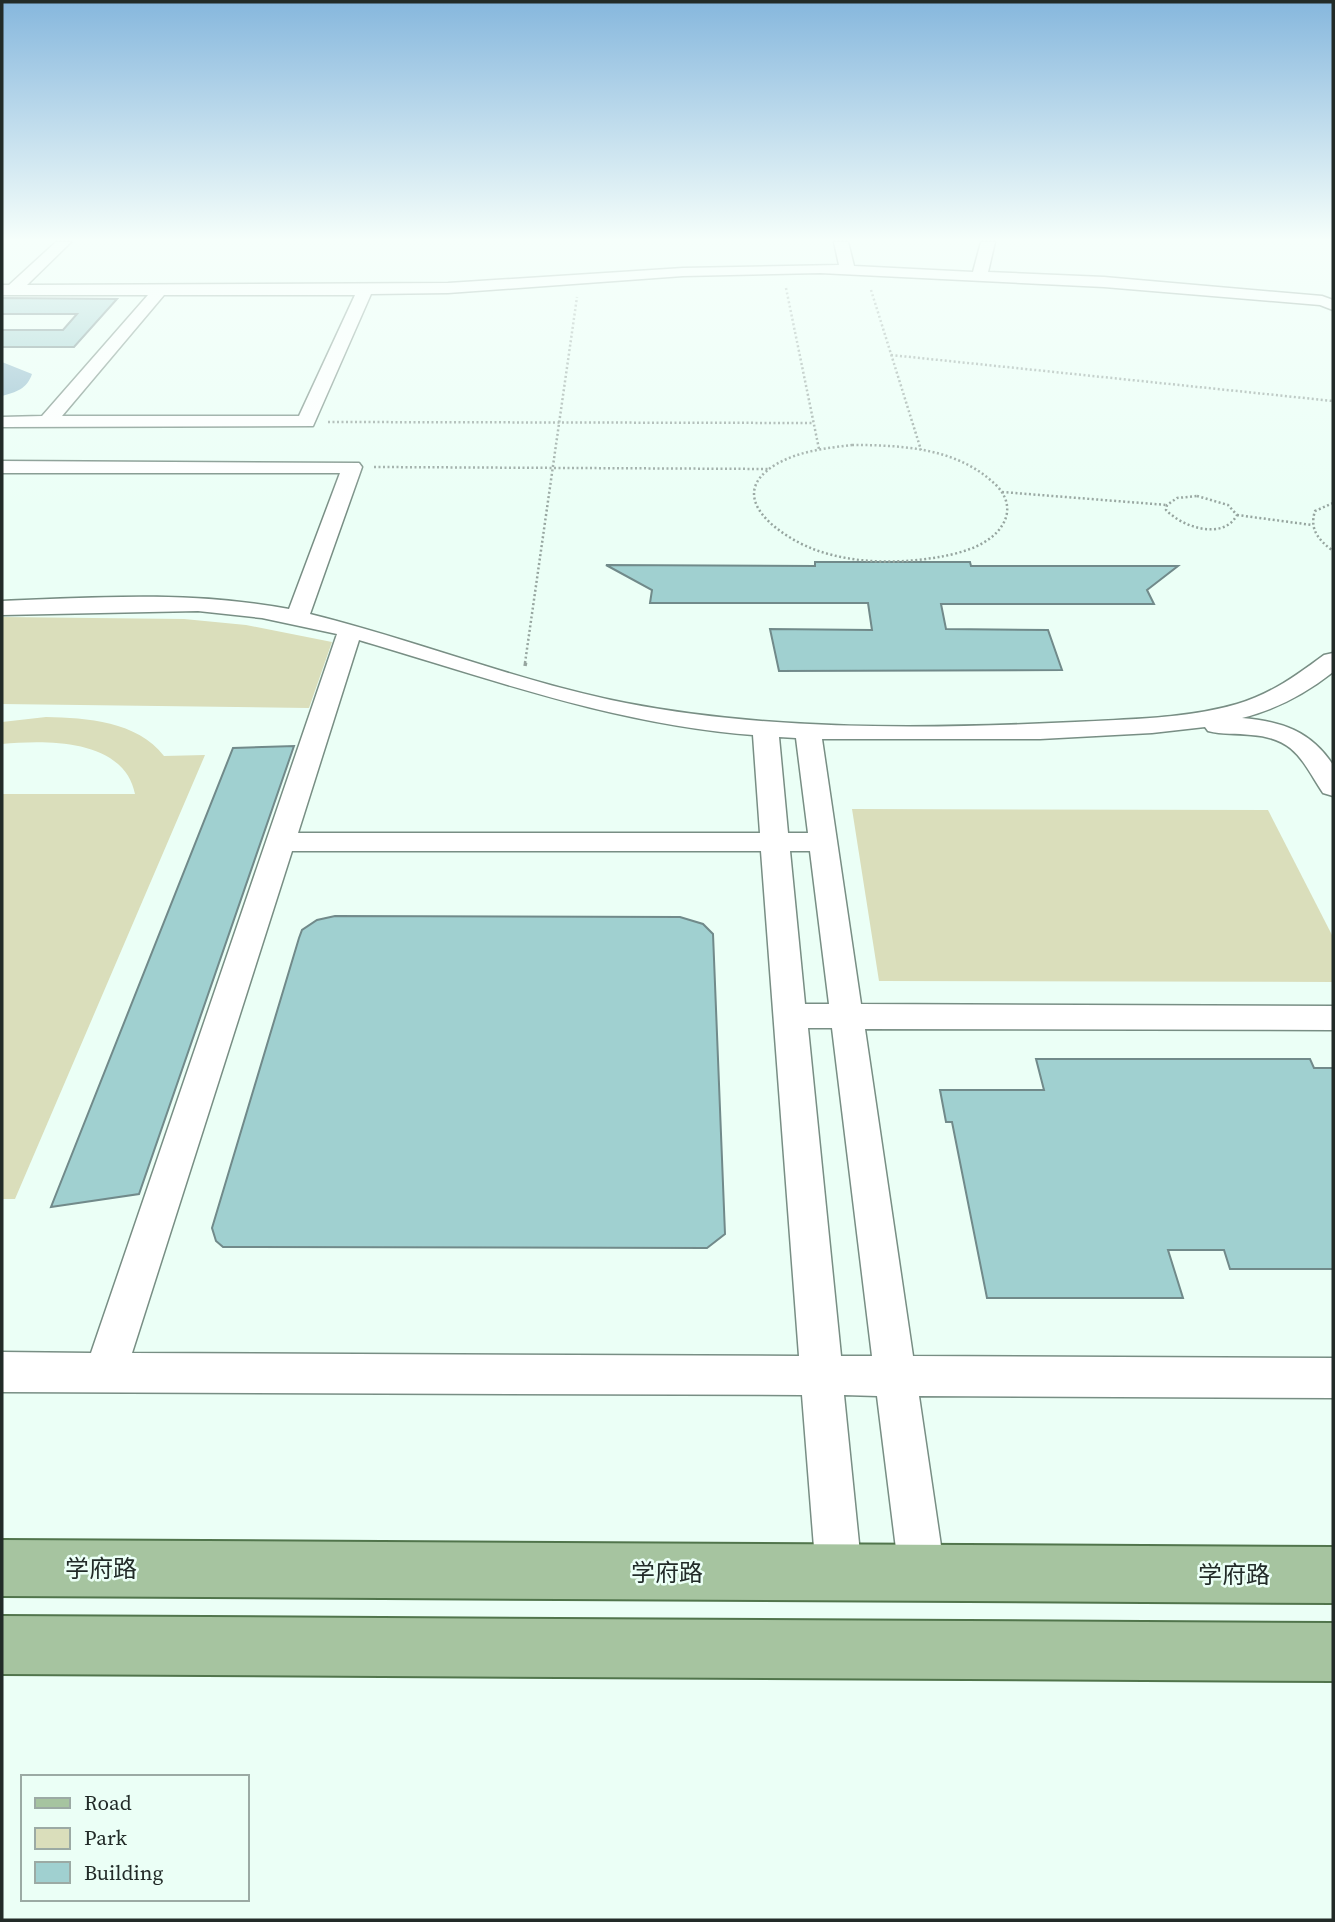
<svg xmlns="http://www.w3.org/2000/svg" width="1335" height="1922" viewBox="0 0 1335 1922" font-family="'Source Serif 4','Noto Sans SC',serif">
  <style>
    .green { fill: #dadebb }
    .water { fill: #93bccd }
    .building { fill: #a0d0d0; stroke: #718a8a; stroke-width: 2 }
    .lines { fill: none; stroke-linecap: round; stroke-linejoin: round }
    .minor-casing { stroke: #788e84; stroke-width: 3 }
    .major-casing { stroke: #51754c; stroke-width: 4 }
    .path-far1 { stroke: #96a59f; stroke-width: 2.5; stroke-dasharray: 2 2.5; stroke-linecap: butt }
    .path { stroke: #96a59f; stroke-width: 3.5; stroke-dasharray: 3.5 4.5; stroke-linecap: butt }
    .minor { fill: #fff; fill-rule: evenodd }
    .major { fill: #a6c4a0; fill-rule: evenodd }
    .labels { text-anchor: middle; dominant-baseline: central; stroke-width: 5; stroke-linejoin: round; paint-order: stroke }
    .near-street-label { font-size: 24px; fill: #222b28; stroke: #ebfff6 }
  </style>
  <rect width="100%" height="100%" fill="#ebfff6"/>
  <g class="green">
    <polygon points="2,617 184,619 246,625 332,642 309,708 2,704"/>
    <path d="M46 717C87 718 137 721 164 756L205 755 15 1199H2V794H135C124 738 45 740 2 744V722Z"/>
    <polygon points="852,809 1268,810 1333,937 1333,982 879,981"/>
  </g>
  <path class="water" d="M2 362 32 374C27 389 16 392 2 396Z"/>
  <g class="building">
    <polygon points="2,298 117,299 74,347 2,347 2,330 63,330 77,314 2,314"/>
    <polygon points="815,562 970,562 971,566 1178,566 1147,590 1154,604 941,604 946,629 1048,630 1062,670 779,671 770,629 872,630 868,603 650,603 652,590 606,565 815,566"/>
    <polygon points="294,746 139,1194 51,1207 233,748"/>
    <polygon points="335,916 680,917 703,924 713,934 725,1234 707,1248 223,1247 216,1241 212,1228 299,938 302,930 317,920"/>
    <polygon points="1036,1059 1310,1059 1314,1068 1333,1068 1333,1269 1230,1269 1224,1250 1168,1250 1183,1298 987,1298 952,1122 946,1122 940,1090 1044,1090"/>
  </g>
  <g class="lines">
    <defs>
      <g id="minor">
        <path d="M56 242H71L27 285 448 283 683 268 839 265 834 242H848L854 266 973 272 981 242H995L988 272 1104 277 1322 296 1333 300V310L1320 305 1104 287 820 273 683 276 448 293 371 294 313 426 2 427V417L42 416 148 295H2V285H9ZM164 295H355L299 416H62Z"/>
        <path d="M2 461 359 463 362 467 310 614C416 640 519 682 626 703 770 731 928 729 1075 722 1129 719 1185 719 1237 704 1271 694 1297 675 1324 655L1333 653V672C1305 694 1277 709 1242 718 1281 721 1311 731 1333 765V796L1323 793C1302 761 1295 738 1251 735 1237 733 1222 735 1208 731L1205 727 1152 733 1040 739H822L861 1004 1333 1006V1030L865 1029 913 1356 1333 1358V1398L919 1396 945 1573 938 1589 922 1596 906 1589 899 1573 877 1396 844 1395 862 1573 855 1589 839 1596 823 1589 816 1573 802 1395 2 1392V1352L91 1353 337 634 262 618 198 611 2 615V601C98 597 194 591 289 609L340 473H2ZM359 640C491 679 614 724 753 735L760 833H298ZM779 737 796 738 808 833H788ZM292 851H761L799 1356 132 1353ZM790 851H810L829 1004H805ZM808 1028H832L872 1356H841Z"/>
      </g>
      <g id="major">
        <polygon points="2,1540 1333,1547 1333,1603 2,1596"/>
        <polygon points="2,1616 1333,1623 1333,1681 2,1674"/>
      </g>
    </defs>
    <use href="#minor" class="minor-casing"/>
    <use href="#major" class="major-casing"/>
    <g class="path-far1">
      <polyline points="786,288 819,449"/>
      <polyline points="871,290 921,450"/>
      <polyline points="891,355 1333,401"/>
      <polyline points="328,422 814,423"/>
      <path d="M852 445C903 445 958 448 996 485 1007 496 1011 510 1003 524 991 545 962 553 939 557 898 564 853 564 813 549 780 536 723 497 775 465 798 451 827 448 852 445Z"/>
      <polyline points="374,467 770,469"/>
      <polyline points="1002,492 1167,505"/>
      <path d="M1197 496 1228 505 1237 515C1223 541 1182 527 1166 510L1167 505 1177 498Z"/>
      <path d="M1333 503 1315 511C1309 530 1319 540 1333 551"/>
      <polyline points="1237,515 1312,525"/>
      <polyline points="525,663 577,297"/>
    </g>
    <polyline class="path" points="525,666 526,661"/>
    <use href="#minor" class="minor"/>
    <use href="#major" class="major"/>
  </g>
  <linearGradient id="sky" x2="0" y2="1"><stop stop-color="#86b7dd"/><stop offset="0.47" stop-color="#f6fffb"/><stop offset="1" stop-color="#f6fffb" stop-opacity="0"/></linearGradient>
  <rect width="1335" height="511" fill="url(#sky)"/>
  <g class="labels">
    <g class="near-street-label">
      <text x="101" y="1568">学府路</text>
      <text x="667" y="1572">学府路</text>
      <text x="1234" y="1574">学府路</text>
    </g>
  </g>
  <rect width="1335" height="1922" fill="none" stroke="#222b28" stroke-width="7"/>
  <rect x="21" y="1775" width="228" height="126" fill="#ebfff6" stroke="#9baaa4" stroke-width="2"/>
  <rect x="35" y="1798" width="35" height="10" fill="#a6c4a0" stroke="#9baaa4" stroke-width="2"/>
  <text x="84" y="1810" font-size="21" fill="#222b28">Road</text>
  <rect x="35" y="1828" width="35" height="21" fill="#dadebb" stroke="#9baaa4" stroke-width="2"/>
  <text x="84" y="1845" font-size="21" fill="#222b28">Park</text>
  <rect x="35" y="1862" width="35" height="21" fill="#a0d0d0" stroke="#9baaa4" stroke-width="2"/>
  <text x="84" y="1880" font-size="21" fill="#222b28">Building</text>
</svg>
